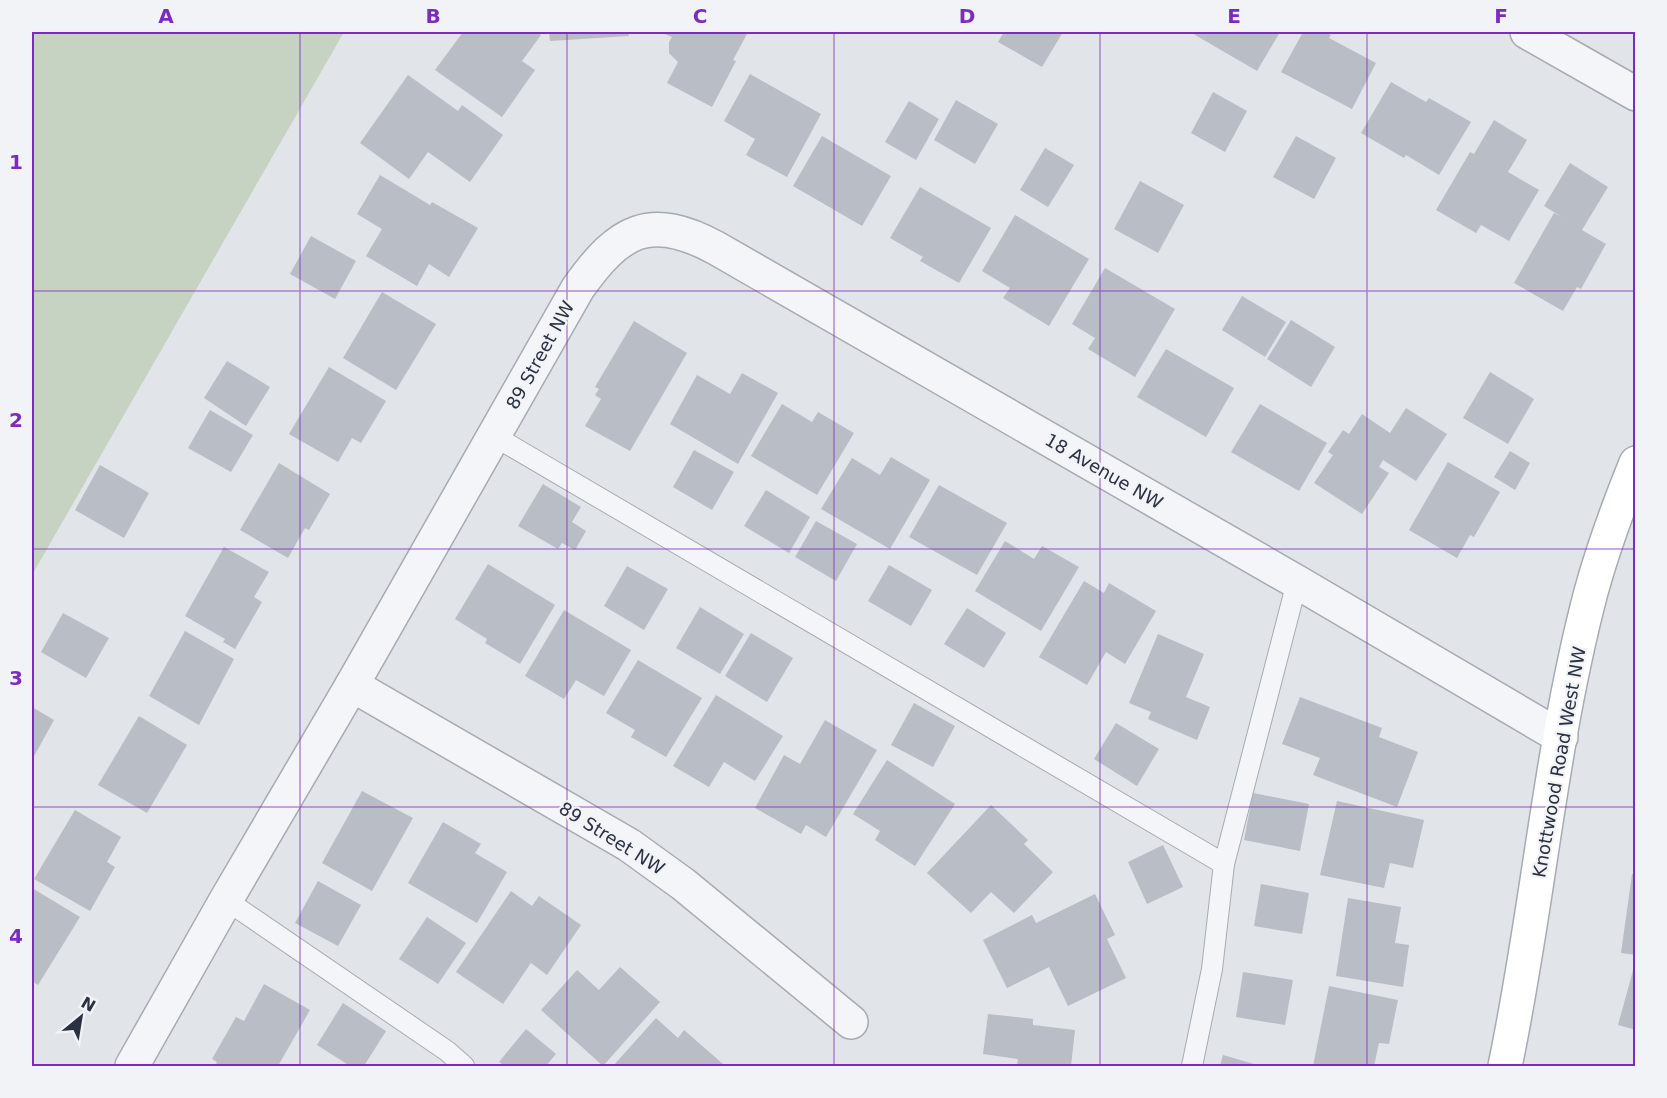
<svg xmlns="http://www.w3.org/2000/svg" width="1667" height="1098" viewBox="0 0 1667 1098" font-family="'DejaVu Sans',sans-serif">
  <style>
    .green { fill: #c6d3c3 }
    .building { fill: #b9bdc6 }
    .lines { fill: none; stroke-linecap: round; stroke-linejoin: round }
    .lane-casing { stroke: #a6abb3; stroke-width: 22 }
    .street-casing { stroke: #a6abb3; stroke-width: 36 }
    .secondary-casing { stroke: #a6abb3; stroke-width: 36 }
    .lane { stroke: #f4f5f8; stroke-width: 20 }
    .street { stroke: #f4f5f8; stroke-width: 33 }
    .secondary { stroke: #fff; stroke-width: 33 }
    .grid { fill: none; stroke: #7b2cbf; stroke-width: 1.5; stroke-opacity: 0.55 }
    .labels { text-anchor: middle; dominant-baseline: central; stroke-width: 4.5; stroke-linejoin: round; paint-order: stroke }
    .street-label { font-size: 18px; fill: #2a3140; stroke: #f1f3f7 }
    .neatline { fill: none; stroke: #7b2cbf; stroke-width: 2 }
    .grid-label { font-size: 20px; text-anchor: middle; font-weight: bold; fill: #7b2cbf }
  </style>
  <rect width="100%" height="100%" fill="#e1e4e9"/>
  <polygon class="green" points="32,32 344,32 32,575"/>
  <g class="building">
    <polygon points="463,32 536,32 541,35 522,61 535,70 502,117 435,70"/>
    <polygon points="549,32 628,32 629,36 550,41"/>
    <polygon points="660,32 748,32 733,60 736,61 712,107 667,83 678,62 669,53 669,42 672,37"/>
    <polygon points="1004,32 1063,32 1042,67 998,42"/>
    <polygon points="1190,32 1280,32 1257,71"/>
    <polygon points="1303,32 1325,32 1331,35 1329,38 1376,63 1352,109 1281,72"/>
    <polygon points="750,74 821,114 787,177 746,155 755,139 724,121"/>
    <polygon points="408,75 458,111 462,105 503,135 470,182 428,152 409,179 360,143"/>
    <polygon points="1391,82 1426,102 1429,98 1471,122 1439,175 1406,155 1404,158 1361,133"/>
    <polygon points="1213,92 1247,111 1225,152 1191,133"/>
    <polygon points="956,100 998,124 975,164 934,140"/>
    <polygon points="909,101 939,119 916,160 885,142"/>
    <polygon points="1494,120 1527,140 1508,172 1539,190 1509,241 1481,225 1476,233 1436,210 1470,152 1474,154"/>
    <polygon points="822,136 891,176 862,226 793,186"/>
    <polygon points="1296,136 1336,158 1314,199 1273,177"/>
    <polygon points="1045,148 1074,165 1048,207 1020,190"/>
    <polygon points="1570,163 1608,187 1582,230 1606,244 1581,289 1577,287 1563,311 1514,283 1554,213 1562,217 1544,206"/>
    <polygon points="380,175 430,205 432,202 478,228 449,277 429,264 417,286 366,256 382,229 357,214"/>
    <polygon points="1140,181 1184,205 1158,253 1114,229"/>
    <polygon points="920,187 991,228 959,283 920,261 923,257 890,238"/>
    <polygon points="1015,215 1089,259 1049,326 1003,298 1010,288 982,271"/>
    <polygon points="311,236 356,261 335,299 290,274"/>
    <polygon points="1105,268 1175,309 1135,377 1088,349 1095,338 1072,324"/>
    <polygon points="382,292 436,324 396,390 343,358"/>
    <polygon points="1242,296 1286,322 1265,357 1222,330"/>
    <polygon points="1291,320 1335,347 1311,387 1267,359"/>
    <polygon points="634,321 687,353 630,451 585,426 601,399 595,395 599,389 595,387"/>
    <polygon points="1166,349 1234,388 1206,437 1137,397"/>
    <polygon points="227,361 270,387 246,426 204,398"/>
    <polygon points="329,367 386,401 361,443 352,438 338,462 289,434"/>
    <polygon points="1490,372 1534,399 1508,444 1463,418"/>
    <polygon points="742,373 778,393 738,464 670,424 697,375 730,394"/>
    <polygon points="782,404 812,422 818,412 854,433 817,495 751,456"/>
    <polygon points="1260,404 1327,443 1299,491 1231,452"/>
    <polygon points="1406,408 1447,434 1416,481 1383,460 1379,467 1389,473 1362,514 1314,483 1333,455 1328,452 1343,430 1349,434 1362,414 1390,433"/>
    <polygon points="210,410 253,435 231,472 188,448"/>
    <polygon points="694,450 734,472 712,510 673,487"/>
    <polygon points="1510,451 1530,463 1515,490 1494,477"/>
    <polygon points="891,457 930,480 890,549 821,509 852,458 880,475"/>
    <polygon points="1448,462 1500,492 1474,537 1470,535 1457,558 1409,530"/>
    <polygon points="279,463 330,494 309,530 305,528 288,558 240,530"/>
    <polygon points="100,465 149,493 124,538 75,510"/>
    <polygon points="543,484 581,507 572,522 586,531 575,550 562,543 558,549 518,526"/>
    <polygon points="939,485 1007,523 977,575 909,537"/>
    <polygon points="766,490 810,517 789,553 744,526"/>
    <polygon points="816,521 857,544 836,581 795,557"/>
    <polygon points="1005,541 1034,559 1042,546 1079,567 1041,631 975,591"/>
    <polygon points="224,547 269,572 254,597 262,602 235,649 223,642 225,639 185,616"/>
    <polygon points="488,564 555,605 520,664 485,643 487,639 455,619"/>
    <polygon points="889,565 932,590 911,626 868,601"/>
    <polygon points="627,566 668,589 644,630 604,606"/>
    <polygon points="1084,581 1104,593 1109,583 1156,611 1125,664 1106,652 1087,685 1039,657"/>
    <polygon points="700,607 744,634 720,674 676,648"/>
    <polygon points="967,608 1006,633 984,668 944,644"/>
    <polygon points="564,610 631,650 604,696 576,680 564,699 525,676"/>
    <polygon points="63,613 109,638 86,678 41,652"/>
    <polygon points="185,631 234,659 199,725 149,696"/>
    <polygon points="751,633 793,658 767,702 725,676"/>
    <polygon points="1158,634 1204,654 1186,697 1210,707 1197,740 1148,719 1151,712 1129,703"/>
    <polygon points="638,660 702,698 666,757 631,737 635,730 606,713"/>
    <polygon points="716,695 783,736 755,781 724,762 709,787 673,766"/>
    <polygon points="1300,697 1382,728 1379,737 1418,752 1397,807 1313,775 1320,758 1282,744"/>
    <polygon points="914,703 955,726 933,767 891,745"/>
    <polygon points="32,707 54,720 32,760"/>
    <polygon points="139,716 187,745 147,813 98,785"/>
    <polygon points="825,720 877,750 826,837 806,825 801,834 755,808 784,755 800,764"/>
    <polygon points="1116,723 1159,749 1137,786 1094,759"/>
    <polygon points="887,760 955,804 915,866 875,840 880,831 853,814"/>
    <polygon points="362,791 413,818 372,891 322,863"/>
    <polygon points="1253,793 1309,804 1300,851 1244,840"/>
    <polygon points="1337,801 1424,820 1413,868 1390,863 1384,888 1320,875"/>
    <polygon points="991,805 1028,840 1024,844 1053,872 1014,913 991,892 971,913 927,873"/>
    <polygon points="75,810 121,837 107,862 115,867 90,911 34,879"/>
    <polygon points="443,822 481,844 475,853 507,872 477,923 408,883"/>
    <polygon points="1163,845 1183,887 1147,904 1128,862"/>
    <polygon points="1632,874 1636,874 1636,955 1621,953"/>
    <polygon points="318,881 361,905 338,946 295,923"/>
    <polygon points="1261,884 1309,893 1302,934 1254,926"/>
    <polygon points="32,888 80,917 38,985 32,981"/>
    <polygon points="511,891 532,906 539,896 581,925 547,975 531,963 503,1004 456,972"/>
    <polygon points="1095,894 1115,935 1107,939 1126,978 1068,1006 1049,967 1007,988 983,940 1032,915 1036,923"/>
    <polygon points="1348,898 1401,907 1395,943 1409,945 1403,987 1336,976"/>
    <polygon points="427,917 466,943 438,984 399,959"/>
    <polygon points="620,967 660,1002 603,1066 541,1010 577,970 599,990"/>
    <polygon points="1634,967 1636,968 1636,1030 1618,1025"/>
    <polygon points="1243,972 1293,980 1285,1025 1236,1017"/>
    <polygon points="264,984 310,1010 278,1066 215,1066 217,1062 212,1059 236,1017 244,1021"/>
    <polygon points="1329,986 1398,1000 1389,1044 1379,1043 1374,1066 1313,1066"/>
    <polygon points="343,1003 386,1031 364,1066 350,1066 317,1045"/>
    <polygon points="988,1014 1033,1019 1033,1025 1075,1030 1071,1066 1017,1066 1018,1059 983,1054"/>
    <polygon points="656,1018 678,1038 684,1030 723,1064 721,1066 613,1066"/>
    <polygon points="526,1029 556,1054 546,1066 505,1066 499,1062"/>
    <polygon points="1223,1055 1261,1066 1220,1066"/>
  </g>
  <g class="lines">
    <defs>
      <g id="lane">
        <polyline points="494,436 1224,864 1212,969 1192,1066"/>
        <polyline points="1224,864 1297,582"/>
        <polyline points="226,900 447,1051 464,1066"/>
      </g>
      <g id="street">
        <polyline points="1527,32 1636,94"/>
        <polyline points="352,685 629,845 683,884 851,1022"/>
        <path d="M132 1066 226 900 352 685 578 288C619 230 650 212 716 248L1297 582 1561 737"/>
      </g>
      <path id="secondary" d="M1505 1066C1538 909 1550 747 1591 592 1603 548 1619 505 1636 463"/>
    </defs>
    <use href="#lane" class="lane-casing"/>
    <use href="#street" class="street-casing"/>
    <use href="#secondary" class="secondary-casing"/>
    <use href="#lane" class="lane"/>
    <use href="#street" class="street"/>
    <use href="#secondary" class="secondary"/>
  </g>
  <path class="grid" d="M300 32V1066M567 32V1066M834 32V1066M1100 32V1066M1367 32V1066M32 291H1636M32 549H1636M32 807H1636"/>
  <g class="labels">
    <g class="street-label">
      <text transform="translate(540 355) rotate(-61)">89 Street NW</text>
      <text transform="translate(1104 471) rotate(30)">18 Avenue NW</text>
      <text transform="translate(1559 762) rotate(-80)">Knottwood Road West NW</text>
      <text transform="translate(612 838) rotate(32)">89 Street NW</text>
    </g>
  </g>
  <rect width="1667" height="1098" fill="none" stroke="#f1f3f7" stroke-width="66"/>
  <g transform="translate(81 1017) rotate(30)" stroke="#f1f3f7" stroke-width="4.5" paint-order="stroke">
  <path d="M0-4.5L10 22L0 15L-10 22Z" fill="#2a3140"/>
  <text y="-9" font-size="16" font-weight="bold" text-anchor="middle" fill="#2a3140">N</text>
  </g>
  <rect x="33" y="33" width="1601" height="1032" class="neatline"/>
  <g class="grid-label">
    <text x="166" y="23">A</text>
    <text x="433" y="23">B</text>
    <text x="700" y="23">C</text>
    <text x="967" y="23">D</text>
    <text x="1234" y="23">E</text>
    <text x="1501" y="23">F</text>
    <text x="16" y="169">1</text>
    <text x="16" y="427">2</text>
    <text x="16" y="685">3</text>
    <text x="16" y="943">4</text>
  </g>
</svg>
